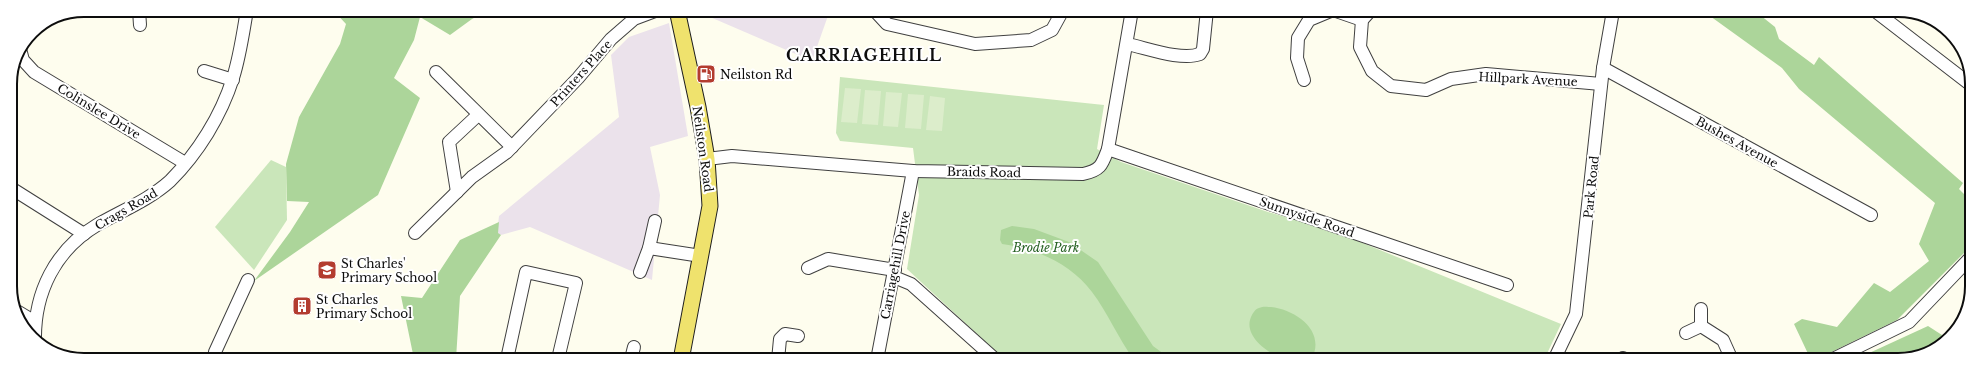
<svg xmlns="http://www.w3.org/2000/svg" width="1982" height="370" viewBox="0 0 1982 370" font-family="'Libre Baskerville',serif">
  <style>
    .industrial { fill: #ebe2eb }
    .green { fill: #cae6ba }
    .forest { fill: #acd59a }
    .pitch { fill: #dcedcb }
    .lines { fill: none; stroke-linecap: round; stroke-linejoin: round }
    .minor-casing { stroke: #404040; stroke-width: 14 }
    .major-casing { stroke: #1e1e1e; stroke-width: 17 }
    .minor { stroke: #fff; stroke-width: 12 }
    .major { stroke: #efe26d; stroke-width: 15 }
    .labels { text-anchor: middle; dominant-baseline: central; stroke-width: 4; stroke-linejoin: round; paint-order: stroke }
    .street-label { font-size: 12px; fill: #0d0d0d; stroke: #fff }
    .poi-label { font-size: 12px; fill: #0d0d0d; stroke: #fff; text-anchor: start }
    .park-label { font-size: 12px; font-style: italic; fill: #256022; stroke: #fff }
    .district-label { font-size: 16px; font-weight: bold; letter-spacing: 1px; fill: #0d0d0d; stroke: #fff }
    .rim { fill: none; stroke: #0d0d0d; stroke-width: 2 }
  </style>
  <rect width="100%" height="100%" fill="#fefdee"/>
  <g class="industrial">
    <polygon points="711,10 830,10 812,61 710,17"/>
    <polygon points="669,23 688,136 650,147 660,195 652,280 530,227 501,235 497,233 499,216 619,117 611,55 629,37"/>
  </g>
  <g class="green">
    <polygon points="840,77 1104,105 1097,149 1121,162 1268,212 1331,230 1561,324 1544,360 1005,360 907,269 919,195 913,148 840,141 836,133"/>
    <polygon points="271,160 286,167 287,220 254,270 215,227"/>
  </g>
  <g class="forest">
    <polygon points="333,10 489,10 472,19 450,35 420,17 414,40 394,78 420,98 378,195 254,281 290,232 309,202 287,201 286,164 299,117 340,44 346,24"/>
    <polygon points="1703,11 1755,11 1775,27 1779,39 1814,65 1819,57 1963,183 1959,189 1971,201 1971,246 1897,320 1815,360 1811,360 1794,324 1802,319 1837,327 1874,283 1890,292 1929,261 1919,244 1935,203 1799,89 1782,68"/>
    <polygon points="499,222 498,233 501,235 460,296 456,359 414,359 401,296 422,298 460,240"/>
    <path d="M1012 226 1034 229 1069 242 1098 262 1153 346 1172 360H1134C1118 338 1108 313 1092 292 1070 263 1037 249 1002 244L1000 240 1001 230Z"/>
    <path d="M1271 307C1297 310 1327 332 1311 360 1303 360 1291 362 1283 359 1268 353 1243 336 1251 317 1253 313 1255 309 1259 308 1263 306 1268 307 1271 307Z"/>
    <polygon points="1928,326 1942,335 1935,346 1902,360 1854,360"/>
  </g>
  <g class="pitch">
    <polygon points="845,88 861,89 857,123 841,122"/>
    <polygon points="865,90 881,91 878,125 862,124"/>
    <polygon points="886,92 902,93 898,127 883,126"/>
    <polygon points="908,94 924,95 921,129 905,128"/>
    <polygon points="930,96 945,98 942,131 926,130"/>
  </g>
  <g class="lines">
    <defs>
      <g id="minor">
        <polyline points="139,10 140,25"/>
        <polyline points="874,10 887,24 975,44 1031,40 1052,30 1063,10"/>
        <polyline points="1333,10 1362,20"/>
        <polyline points="1371,10 1362,20 1360,47 1372,71 1391,86 1426,90 1451,79 1486,74 1601,84"/>
        <polyline points="1875,11 1971,85"/>
        <path d="M1127 44C1147 48 1181 61 1200 54L1203 49 1207 10"/>
        <polyline points="20,49 23,60 34,72 185,163"/>
        <polyline points="1603,68 1871,215"/>
        <polyline points="204,71 233,80"/>
        <polyline points="436,72 512,147"/>
        <polyline points="1304,80 1297,58 1298,38 1309,20 1333,10"/>
        <polyline points="1108,149 1507,285"/>
        <path d="M707 159 732 156 913 171 1083 174C1101 170 1102 165 1108 149L1132 10"/>
        <polyline points="11,188 84,234"/>
        <polyline points="457,192 449,142 478,115"/>
        <polyline points="415,233 472,177 507,152 578,78 611,39 634,19 658,10"/>
        <polyline points="649,248 701,256"/>
        <polyline points="808,268 828,259 895,270"/>
        <polyline points="640,272 649,248 655,221"/>
        <polyline points="894,277 911,284 996,360"/>
        <polyline points="15,310 35,322"/>
        <polyline points="1701,326 1723,340 1732,360"/>
        <polyline points="1686,333 1701,326 1701,309"/>
        <path d="M35 341C34 293 55 250 97 225 121 211 149 200 170 181 198 153 221 116 233 78 240 56 243 33 247 10"/>
        <polyline points="214,359 215,352 248,280"/>
        <polyline points="507,359 526,272 576,283 558,359"/>
        <polyline points="631,359 634,347"/>
        <polyline points="778,360 780,339 785,334 798,336"/>
        <polyline points="877,360 913,171"/>
        <polyline points="1554,360 1576,314 1603,68 1613,11"/>
        <polyline points="1622,360 1623,358 1626,360"/>
        <polyline points="1831,360 1909,322 1971,257"/>
      </g>
      <polyline id="major" points="677,10 698,107 707,159 710,206 681,360"/>
    </defs>
    <use href="#minor" class="minor-casing"/>
    <use href="#major" class="major-casing"/>
    <use href="#minor" class="minor"/>
    <use href="#major" class="major"/>
  </g>
  <defs>
    <symbol id="fuel-square" viewBox="-11 -11 22 22"><rect x="-9" y="-9" width="18" height="18" rx="4" fill="#b33c2f" stroke="#fff"/><path d="M-5.5-6h7V0h2V4h1.3V-2.5L3-4.5l.8-.8L6-3V5H2.5V1h-1V6h-7ZM-4.2-4.7v3.2H.2V-4.7Z" fill="#fff"/></symbol>
    <symbol id="school-square" viewBox="-11 -11 22 22"><rect x="-9" y="-9" width="18" height="18" rx="4" fill="#b33c2f" stroke="#fff"/><path d="M0-5L7-2L0 1L-7-2ZM-4 1L0 2.5L4 1V4Q0 6-4 4Z" fill="#fff"/></symbol>
    <symbol id="building-square" viewBox="-11 -11 22 22"><rect x="-9" y="-9" width="18" height="18" rx="4" fill="#b33c2f" stroke="#fff"/><path d="M-4-6H4V6H1V3H-1V6H-4ZM-2.5-4.3h1.7v1.8h-1.7ZM.8-4.3h1.7v1.8H.8ZM-2.5-1h1.7V.8h-1.7ZM.8-1h1.7V.8H.8Z" fill="#fff"/></symbol>
  </defs>
  <g fill-rule="evenodd">
    <use href="#fuel-square" x="695" y="63" width="22" height="22"/>
    <use href="#school-square" x="316" y="259" width="22" height="22"/>
    <use href="#building-square" x="291" y="295" width="22" height="22"/>
  </g>
  <g class="labels">
    <g class="street-label">
      <text transform="translate(581 73) rotate(-48)">Printers Place</text>
      <text transform="translate(1528 79) rotate(3)">Hillpark Avenue</text>
      <text transform="translate(99 111) rotate(31)">Colinslee Drive</text>
      <text transform="translate(1737 142) rotate(29)">Bushes Avenue</text>
      <text transform="translate(703 149) rotate(82)">Neilston Road</text>
      <text transform="translate(984 172) rotate(1)">Braids Road</text>
      <text transform="translate(1591 187) rotate(-84)">Park Road</text>
      <text transform="translate(126 209) rotate(-30)">Crags Road</text>
      <text transform="translate(1307 217) rotate(19)">Sunnyside Road</text>
      <text transform="translate(895 265) rotate(-79)">Carriagehill Drive</text>
    </g>
    <g class="poi-label">
      <text x="720" y="74">Neilston Rd</text>
      <text x="341" y="263">St Charles'<tspan x="341" dy="14">Primary School</tspan></text>
      <text x="316" y="299">St Charles<tspan x="316" dy="14">Primary School</tspan></text>
    </g>
    <g class="park-label">
      <text x="1046" y="247">Brodie Park</text>
    </g>
    <g class="district-label">
      <text x="864" y="55">CARRIAGEHILL</text>
    </g>
  </g>
  <path d="M0 0H1982V370H0ZM84 17H1898A67 67 0 0 1 1965 84V286A67 67 0 0 1 1898 353H84A67 67 0 0 1 17 286V84A67 67 0 0 1 84 17Z" fill="#fff" fill-rule="evenodd"/>
  <path class="rim" d="M84 17H1898A67 67 0 0 1 1965 84V286A67 67 0 0 1 1898 353H84A67 67 0 0 1 17 286V84A67 67 0 0 1 84 17Z"/>
</svg>
